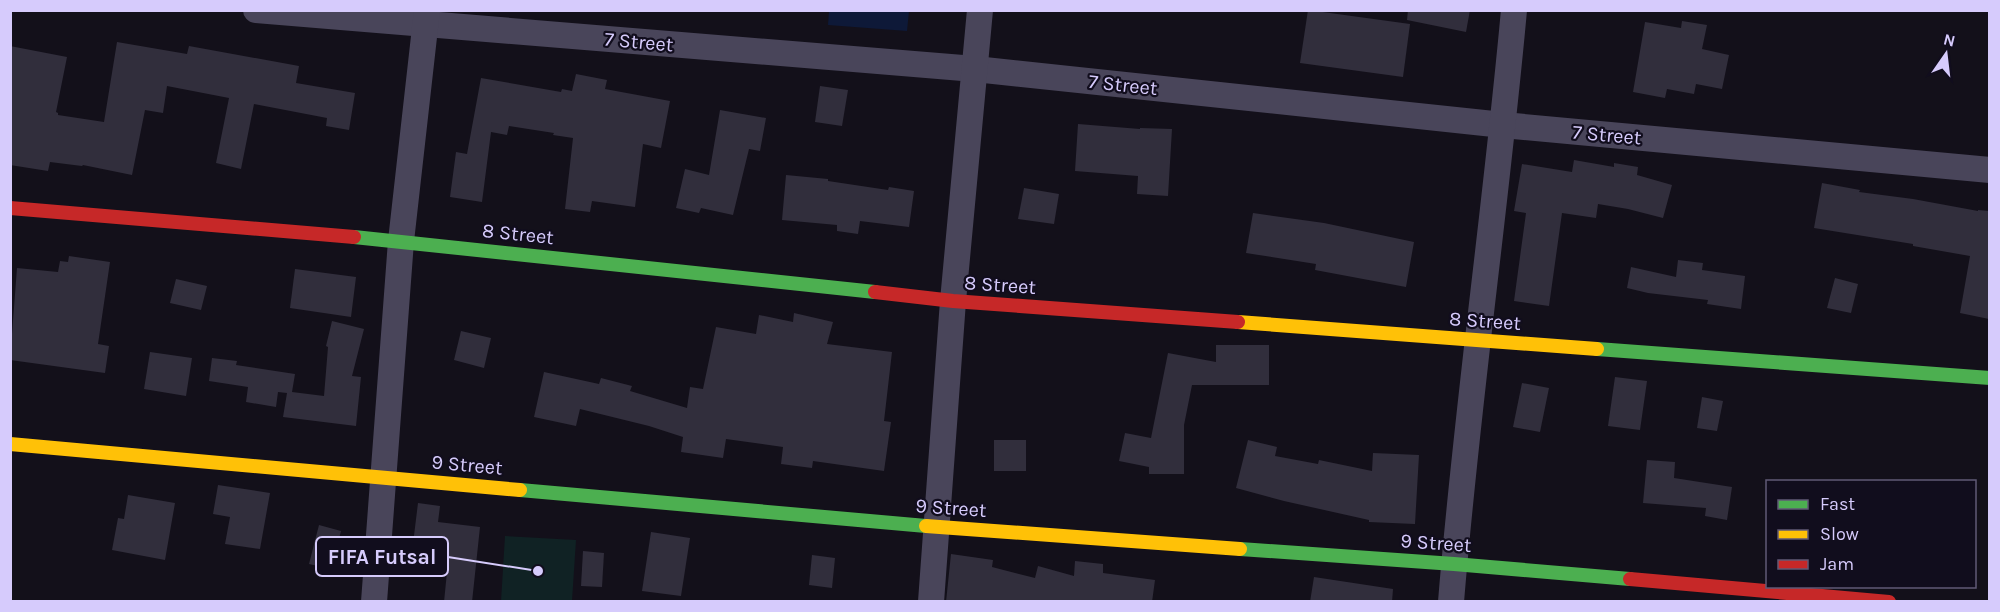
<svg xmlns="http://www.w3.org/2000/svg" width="2000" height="612" viewBox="0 0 2000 612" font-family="Karla,sans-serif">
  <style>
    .green { fill: #102224 }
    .water { fill: #0e1938 }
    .building { fill: #312e3c }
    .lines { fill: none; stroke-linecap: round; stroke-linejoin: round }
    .street { stroke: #49455a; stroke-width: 26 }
    .fast { stroke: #4caf50; stroke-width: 14 }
    .slow { stroke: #ffc107; stroke-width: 14 }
    .jam { stroke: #c62828; stroke-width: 14 }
    .labels { text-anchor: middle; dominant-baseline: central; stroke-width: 4.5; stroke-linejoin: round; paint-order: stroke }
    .street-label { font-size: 20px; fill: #d6cbfc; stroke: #110d1d }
    .leader { fill: none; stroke: #d6cbfc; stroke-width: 2 }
    .callout-dot { fill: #d6cbfc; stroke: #110d1d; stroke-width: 2 }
    .callout { fill: #110d1d; stroke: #d6cbfc; stroke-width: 2 }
    .callout-label { font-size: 21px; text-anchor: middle; font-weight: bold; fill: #d6cbfc }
  </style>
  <rect width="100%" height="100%" fill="#13101a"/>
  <polygon class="green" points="505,536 576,540 572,601 501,601"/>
  <polygon class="water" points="829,11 909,11 907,31 828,25"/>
  <g class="building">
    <polygon points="1308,10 1410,24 1403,77 1300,63"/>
    <polygon points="1408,10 1470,10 1466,32 1407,20"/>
    <polygon points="1682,21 1707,25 1702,49 1729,55 1722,89 1696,84 1694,94 1667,89 1665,98 1633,92 1645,22 1681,28"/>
    <polygon points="117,42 187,54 189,46 299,66 296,83 355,93 349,130 326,126 327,118 254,104 241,169 216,163 229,98 167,86 163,113 145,110 132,175 83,165 82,166 50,162 48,171 10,165 10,46 67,57 56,112 58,113 58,115 104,122"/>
    <polygon points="576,74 607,80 605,89 670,101 661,148 643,144 635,207 592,201 590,212 565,209 573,138 553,135 554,133 509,126 507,135 491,132 482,202 450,197 456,152 467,154 481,78 561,92 562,89 572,91"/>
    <polygon points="820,86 848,90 842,126 815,122"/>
    <polygon points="720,110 766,118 760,151 749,149 733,215 701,208 699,213 676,208 685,169 709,175"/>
    <polygon points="1078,124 1140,129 1140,128 1172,129 1168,196 1137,194 1138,176 1075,171"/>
    <polygon points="1574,160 1614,167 1614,163 1638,167 1637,175 1672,185 1663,218 1628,209 1598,204 1596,218 1562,213 1549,306 1514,301 1526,213 1514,211 1522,164 1572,172"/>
    <polygon points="786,175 828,179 828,181 888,190 889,187 914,191 909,227 860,221 858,234 837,231 837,225 782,220"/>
    <polygon points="1822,183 1860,190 1859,192 1913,199 1978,211 1978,210 1989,211 1989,319 1960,313 1970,256 1913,246 1913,244 1814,228"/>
    <polygon points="1024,188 1059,194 1054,224 1018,219"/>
    <polygon points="1253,213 1324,223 1414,242 1406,287 1315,270 1316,264 1246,253"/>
    <polygon points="69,256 110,262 98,344 109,346 105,373 10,360 17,268 58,272 60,261 68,262"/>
    <polygon points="1678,260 1703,263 1702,270 1745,276 1741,309 1707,304 1708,300 1648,293 1627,288 1631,267 1676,277"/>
    <polygon points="295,269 356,277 351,317 290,308"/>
    <polygon points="1835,278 1858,284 1851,313 1827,308"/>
    <polygon points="176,279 207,286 201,310 170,303"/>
    <polygon points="794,313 833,322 827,344 892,352 884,421 891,422 884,471 813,461 812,468 781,464 783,447 726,439 723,458 681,452 683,437 649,426 580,409 576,426 534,417 544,372 599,384 601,378 632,386 630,391 687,408 690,387 703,389 716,327 756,334 759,315 793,322"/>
    <polygon points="332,321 364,329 352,376 361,377 356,426 283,417 287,393 278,392 276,407 246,402 248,387 209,381 212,358 237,361 236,365 295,374 292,392 324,396 328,347 326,346"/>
    <polygon points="461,331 491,338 484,368 454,360"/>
    <polygon points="1216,345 1269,345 1269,385 1192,385 1184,425 1184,474 1149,474 1149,467 1119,461 1125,433 1151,438 1168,353 1216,362"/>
    <polygon points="150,352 192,358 186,396 144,389"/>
    <polygon points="1615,377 1647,381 1640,430 1608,426"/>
    <polygon points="1522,383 1549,388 1540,432 1513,427"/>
    <polygon points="1702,397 1723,401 1717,431 1697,428"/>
    <rect x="994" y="440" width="32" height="31"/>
    <polygon points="1248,440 1277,447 1275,456 1318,464 1319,460 1372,471 1373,453 1419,455 1415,524 1369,522 1369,520 1284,501 1236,488"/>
    <polygon points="1647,460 1675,462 1674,478 1732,487 1727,520 1705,516 1706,508 1643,503"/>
    <polygon points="218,485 270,493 260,549 225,544 230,517 213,514"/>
    <polygon points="128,495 175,503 165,560 112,550 118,518 124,519"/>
    <polygon points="418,503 440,506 438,522 480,527 472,602 444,602 447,572 410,568"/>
    <polygon points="319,525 341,531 331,569 309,564"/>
    <polygon points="651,532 690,538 681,596 642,591"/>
    <polygon points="583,551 604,553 602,587 581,586"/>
    <polygon points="951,554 993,560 992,567 1035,578 1038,566 1074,576 1075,561 1103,564 1103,573 1155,580 1152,602 946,602"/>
    <polygon points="812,555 835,558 832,588 809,585"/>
    <polygon points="1314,577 1393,589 1392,602 1310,602"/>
  </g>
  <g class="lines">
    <g class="street">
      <polyline points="256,10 975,69 1503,125 1990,170"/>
      <polyline points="374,602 401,241 427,10"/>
      <polyline points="931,602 953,301 980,10"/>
      <path d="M1451 602C1467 404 1496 208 1514 10"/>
    </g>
    <g class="fast">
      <polyline points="354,237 875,292"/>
      <polyline points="1597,349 1990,378"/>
      <polyline points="520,490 926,526"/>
      <polyline points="1240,549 1454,564 1630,579"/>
    </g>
    <g class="slow">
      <polyline points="1238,322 1597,349"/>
      <polyline points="10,444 520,490"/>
      <polyline points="926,526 1240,549"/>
    </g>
    <g class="jam">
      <polyline points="10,208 354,237"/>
      <polyline points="875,292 953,301 1238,322"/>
      <polyline points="1630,579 1889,602"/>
    </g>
  </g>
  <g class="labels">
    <g class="street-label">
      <text transform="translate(639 42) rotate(5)">7 Street</text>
      <text transform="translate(1123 85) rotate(6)">7 Street</text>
      <text transform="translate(1607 135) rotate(5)">7 Street</text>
      <text transform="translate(518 234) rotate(6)">8 Street</text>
      <text transform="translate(1000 285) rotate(4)">8 Street</text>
      <text transform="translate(1485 321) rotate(4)">8 Street</text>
      <text transform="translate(467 465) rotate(5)">9 Street</text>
      <text transform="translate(951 508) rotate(4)">9 Street</text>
      <text transform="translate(1436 543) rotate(4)">9 Street</text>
    </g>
  </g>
  <path class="leader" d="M538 571L448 557"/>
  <circle class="callout-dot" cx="538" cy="571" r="6"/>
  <rect class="callout" x="316" y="537" width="132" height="39" rx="6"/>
  <g class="callout-label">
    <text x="382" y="564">FIFA Futsal</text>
  </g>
  <rect width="2000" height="612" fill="none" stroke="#d6cbfc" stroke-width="24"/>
  <rect x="1766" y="480" width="210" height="108" fill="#110d1d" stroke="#605976" stroke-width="1.5"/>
  <rect x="1778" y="500" width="30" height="9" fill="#4caf50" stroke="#605976" stroke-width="1.5"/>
  <text x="1820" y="510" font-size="18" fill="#d6cbfc">Fast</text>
  <rect x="1778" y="530" width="30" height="9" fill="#ffc107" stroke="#605976" stroke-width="1.5"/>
  <text x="1820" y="540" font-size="18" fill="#d6cbfc">Slow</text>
  <rect x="1778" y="560" width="30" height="9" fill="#c62828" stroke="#605976" stroke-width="1.5"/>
  <text x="1820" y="570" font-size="18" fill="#d6cbfc">Jam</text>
  <g transform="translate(1946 54) rotate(14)" stroke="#110d1d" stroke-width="4.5" paint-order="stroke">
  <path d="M0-4.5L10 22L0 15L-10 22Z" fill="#d6cbfc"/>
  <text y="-9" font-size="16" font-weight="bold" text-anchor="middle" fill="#d6cbfc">N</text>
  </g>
</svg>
